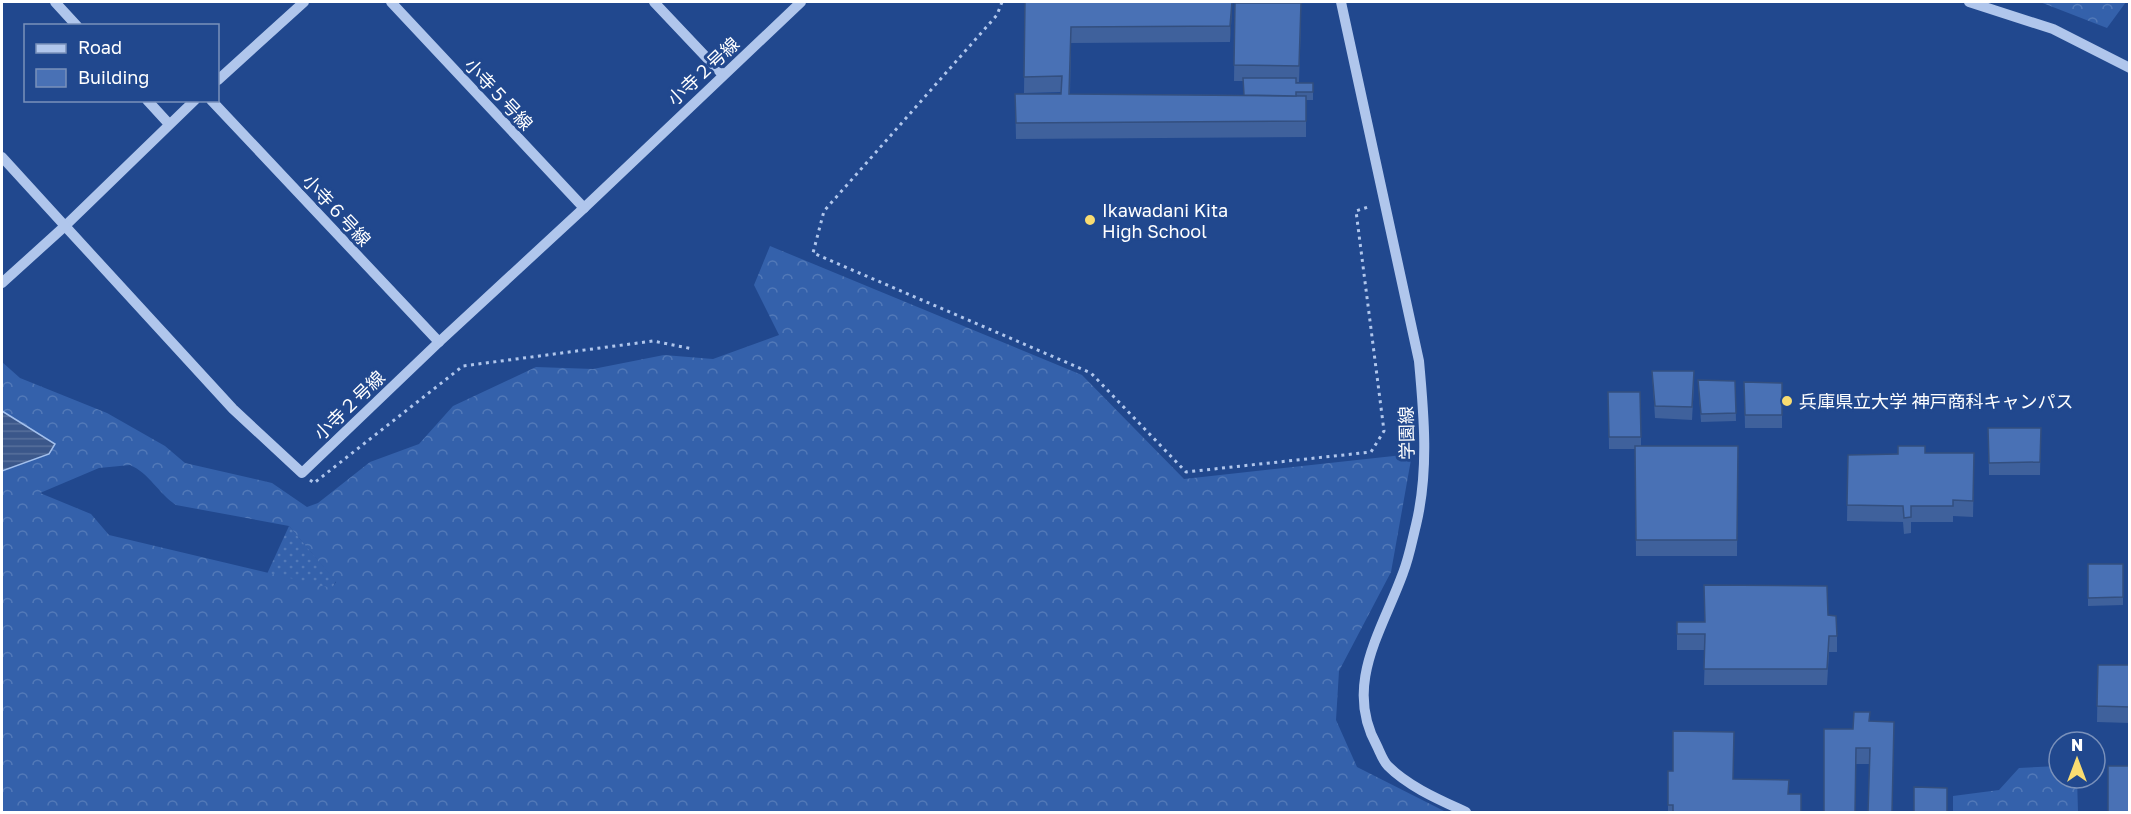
<svg xmlns="http://www.w3.org/2000/svg" width="2131" height="814" viewBox="0 0 2131 814" font-family="'Golos Text','Noto Sans JP',sans-serif">
  <style>
    .grass { fill: url(#grass-dots) }
    .forest { fill: url(#forest-crowns); fill-rule: evenodd }
    .water { fill: url(#water-rules); stroke: #a3c0ed; stroke-width: 1.5 }
    .lines { fill: none; stroke-linecap: round; stroke-linejoin: round }
    .path { stroke: #b0c6ec; stroke-width: 3; stroke-dasharray: 3 4.5; stroke-linecap: butt }
    .minor { stroke: #b0c6ec; stroke-width: 10 }
    .wall { fill: #3f619c }
    .shaded-wall { fill: #334f7f }
    .building { fill: #4971b5; stroke: #334f7f; stroke-width: 1.5 }
    .poi-dot { fill: #f9dc71; stroke: #21488e; stroke-width: 2 }
    .labels { text-anchor: middle; dominant-baseline: central; stroke-width: 6; stroke-linejoin: round; paint-order: stroke }
    .street-label { font-size: 18px; fill: #fff; stroke: #21488e }
    .poi-label { font-size: 18px; fill: #fff; stroke: #21488e; text-anchor: start }
  </style>
  <defs>
    <pattern id="grass-dots" width="8" height="8" patternUnits="userSpaceOnUse" patternTransform="scale(1.5)"><rect width="8" height="8" fill="#3461ab"/><path d="M2 2h.1M6 6h.1" fill="none" stroke="#5279b8" stroke-width="1.8" stroke-linecap="round"/></pattern>
    <pattern id="forest-crowns" width="20" height="18" patternUnits="userSpaceOnUse" patternTransform="scale(1.5)"><rect width="20" height="18" fill="#3461ab"/><path d="M2 6a3 3 0 1 1 6 0M12 15a3 3 0 1 1 6 0" fill="none" stroke="#5279b8"/></pattern>
    <pattern id="water-rules" width="6" height="5" patternUnits="userSpaceOnUse" patternTransform="scale(1.5)"><rect width="6" height="5" fill="#3b578a"/><path d="M0 2.5h6" fill="none" stroke="#58709c"/></pattern>
  </defs>
  <rect width="100%" height="100%" fill="#21488e"/>
  <polygon class="grass" points="289,526 336,581 332,589 267,574"/>
  <g class="forest">
    <polygon points="2040,2 2126,2 2107,28"/>
    <path d="M770 246 1082 375 1184 479 1412 454 1391 572 1339 671 1336 720 1357 767 1446 812H2V471L49 454 55 444 2 411V362L20 378 107 413 165 446 185 463 272 483 307 507 318 503 370 462 419 444 453 406 536 367 593 369 664 355 713 359 779 335 754 285ZM130 465C149 473 159 494 176 505L289 526 336 582 332 588 109 535 91 514 40 493 99 468Z"/>
    <polygon points="2059,766 2059,778 2077,778 2078,812 1953,812 1953,796 1999,790 2019,768"/>
  </g>
  <polygon class="water" points="2,411 55,444 49,454 2,471"/>
  <g class="lines">
    <g class="path">
      <polyline points="1002,2 997,15 824,211 813,253 1091,373 1186,472 1371,452 1384,431 1356,211 1371,206"/>
      <polyline points="310,480 314,483 463,366 653,341 693,349"/>
    </g>
    <g class="minor">
      <polyline points="55,2 77,26"/>
      <polyline points="391,2 584,208"/>
      <polyline points="654,2 723,75"/>
      <path d="M1341 2 1419 361C1424 415 1429 471 1416 525 1412 541 1409 558 1403 573 1382 631 1343 685 1377 746 1380 752 1383 761 1388 766 1409 787 1440 800 1466 812"/>
      <polyline points="1969,2 2053,29 2130,68"/>
      <polyline points="218,80 304,2"/>
      <polyline points="147,100 169,124"/>
      <polyline points="195,100 65,226 233,409 302,473 439,342 584,208 801,2"/>
      <polyline points="211,100 439,342"/>
      <polyline points="2,157 65,226 2,283"/>
    </g>
  </g>
  <g class="wall">
    <polygon points="1025,2 1232,10 1230,42 1071,43 1070,94 1244,95 1243,81 1234,81 1235,3 1301,19 1299,82 1296,82 1296,83 1313,83 1313,100 1306,100 1306,137 1016,139 1015,94 1061,94 1061,92 1024,93"/>
    <polygon points="1652,371 1694,384 1692,420 1655,418"/>
    <polygon points="1698,380 1735,381 1736,421 1701,422"/>
    <polygon points="1744,382 1782,383 1782,428 1745,428"/>
    <polygon points="1608,392 1641,437 1641,446 1738,446 1737,556 1636,556 1635,449 1609,449"/>
    <polygon points="1988,428 2041,428 2040,475 1989,475"/>
    <polygon points="1925,453 1974,469 1973,517 1953,516 1953,522 1911,522 1911,533 1904,534 1903,522 1847,521 1848,455"/>
    <polygon points="2088,564 2123,564 2123,605 2088,606"/>
    <polygon points="1828,615 1837,636 1837,652 1829,652 1827,685 1704,685 1705,650 1677,650 1677,622 1705,622"/>
    <polygon points="2098,665 2130,665 2130,723 2097,722"/>
    <polygon points="1870,712 1869,764 1856,764 1853,729"/>
    <polygon points="1734,748 1733,779 1789,794 1801,813 1668,813 1668,771 1673,771"/>
  </g>
  <polygon class="shaded-wall" points="1232,2 1232,10 1230,42 1230,26"/>
  <g class="building">
    <polygon points="1025,2 1232,2 1230,26 1071,27 1069,94 1306,96 1306,121 1016,123 1015,94 1061,94 1062,76 1024,77"/>
    <polygon points="1235,3 1301,3 1299,66 1234,65"/>
    <polygon points="1243,78 1296,78 1296,83 1313,83 1313,92 1296,92 1296,96 1244,95"/>
    <polygon points="1652,371 1694,371 1692,407 1655,406"/>
    <polygon points="1698,380 1735,381 1736,413 1701,414"/>
    <polygon points="1744,382 1782,383 1782,415 1745,415"/>
    <polygon points="1608,392 1640,392 1641,437 1609,437"/>
    <polygon points="1988,428 2041,428 2040,462 1989,463"/>
    <polygon points="1635,446 1738,446 1737,540 1636,540"/>
    <polygon points="1898,446 1925,446 1925,453 1974,453 1973,501 1953,500 1953,506 1911,506 1911,517 1904,518 1903,506 1847,505 1848,455 1898,454"/>
    <polygon points="2088,564 2123,564 2123,597 2088,598"/>
    <polygon points="1704,585 1827,586 1828,615 1836,616 1837,636 1829,636 1827,669 1704,669 1705,634 1677,634 1677,622 1705,622"/>
    <polygon points="2098,665 2130,665 2130,707 2097,706"/>
    <polygon points="1854,712 1870,712 1869,721 1894,722 1892,813 1868,813 1870,748 1856,748 1855,813 1824,813 1824,729 1853,729"/>
    <polygon points="1673,731 1734,732 1733,779 1789,780 1788,794 1801,794 1801,813 1673,813 1673,805 1668,805 1668,771 1673,771"/>
    <rect x="2108" y="766" width="22" height="47"/>
    <polygon points="1914,787 1947,788 1947,813 1914,813"/>
  </g>
  <g class="poi-dot">
    <circle cx="1090" cy="220" r="6"/>
    <circle cx="1787" cy="401" r="6"/>
  </g>
  <g class="labels">
    <g class="street-label">
      <text transform="translate(703 71) rotate(-43)">小寺２号線</text>
      <text transform="translate(499 94) rotate(47)">小寺５号線</text>
      <text transform="translate(337 210) rotate(47)">小寺６号線</text>
      <text transform="translate(349 405) rotate(-44)">小寺２号線</text>
      <text transform="translate(1406 433) rotate(-91)">学園線</text>
    </g>
    <g class="poi-label">
      <text x="1102" y="210">Ikawadani Kita<tspan x="1102" dy="21">High School</tspan></text>
      <text x="1799" y="401">兵庫県立大学 神戸商科キャンパス</text>
    </g>
  </g>
  <rect width="2131" height="814" fill="none" stroke="#ffffff" stroke-width="6"/>
  <rect x="24" y="24" width="195" height="78" fill="#21488e" stroke="#7a91bb" stroke-width="1.5"/>
  <rect x="36" y="44" width="30" height="9" fill="#b0c6ec" stroke="#7a91bb" stroke-width="1.5"/>
  <text x="78" y="54" font-size="18" fill="#ffffff">Road</text>
  <rect x="36" y="69" width="30" height="18" fill="#4971b5" stroke="#7a91bb" stroke-width="1.5"/>
  <text x="78" y="84" font-size="18" fill="#ffffff">Building</text>
  <g transform="translate(2077 760)"><circle r="28" fill="#21488e" stroke="#7a91bb" stroke-width="1.5"/>
  <path d="M0-4.5L10 22L0 15L-10 22Z" fill="#f9dc71"/>
  <text y="-9" font-size="16" font-weight="bold" text-anchor="middle" fill="#ffffff">N</text>
  </g>
</svg>
